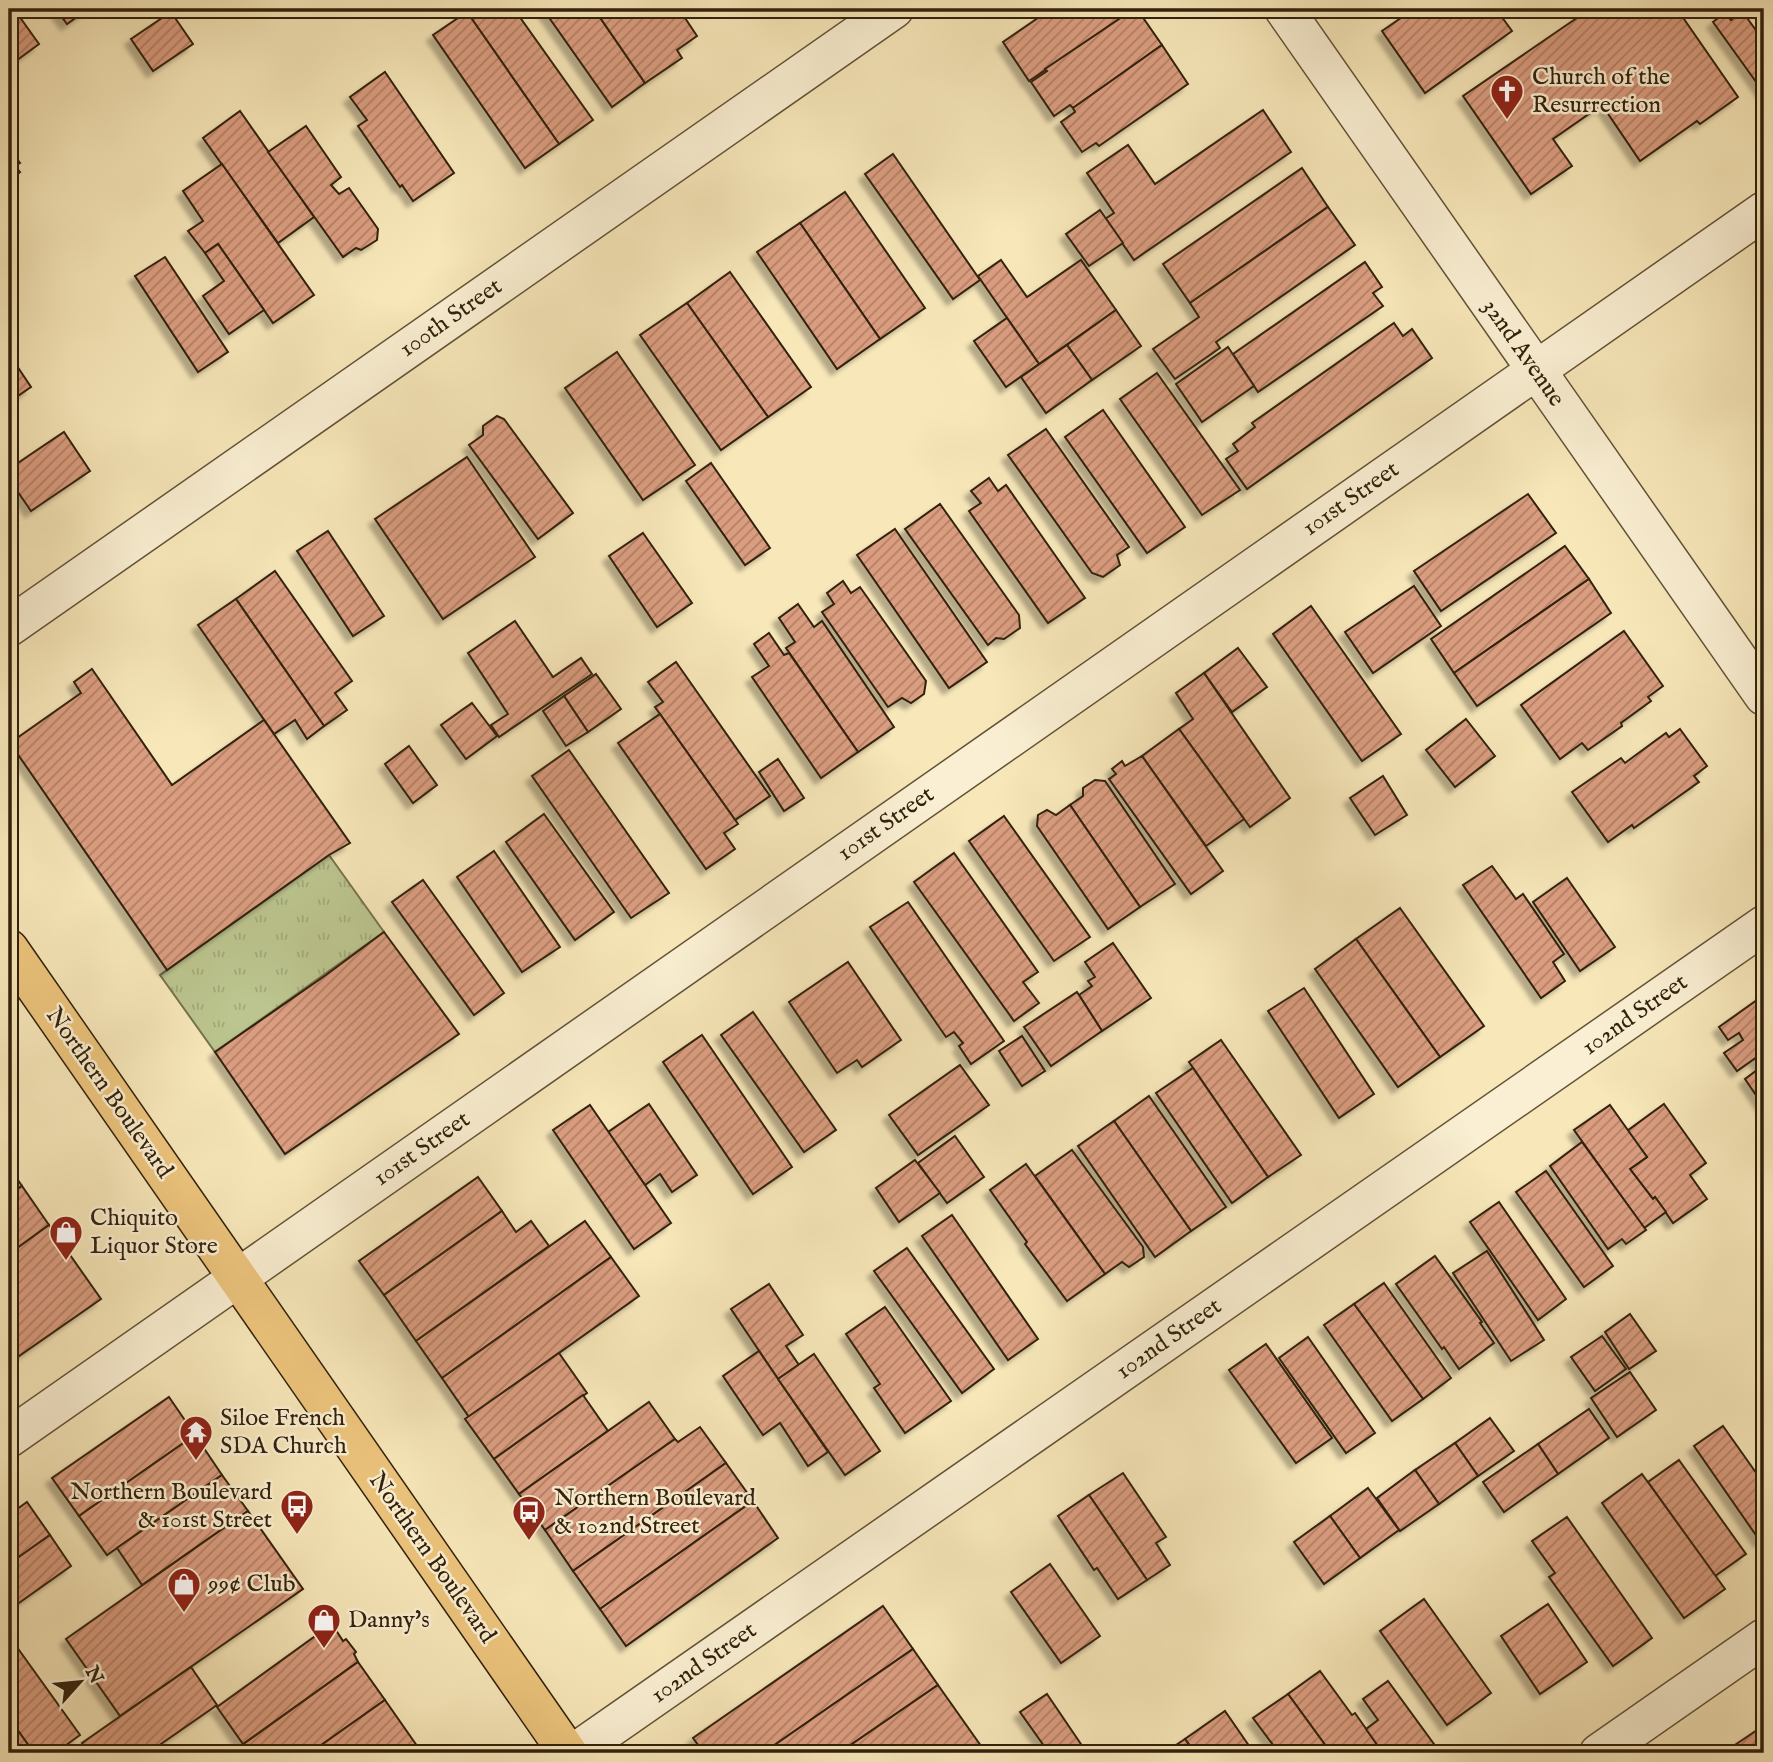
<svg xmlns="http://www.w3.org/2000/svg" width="1773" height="1762" viewBox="0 0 1773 1762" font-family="'IM FELL English',serif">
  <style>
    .grass { fill: url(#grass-tufts); stroke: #76734e; stroke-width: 2 }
    .building { fill: url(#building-hatch); stroke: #31210c; stroke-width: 2; filter: url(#shadow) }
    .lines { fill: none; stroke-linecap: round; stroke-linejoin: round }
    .minor-casing { stroke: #625237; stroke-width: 41 }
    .primary-casing { stroke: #31210c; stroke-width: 41 }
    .minor { stroke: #faefd2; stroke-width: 38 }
    .primary { stroke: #ecc47c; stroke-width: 38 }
    .labels { text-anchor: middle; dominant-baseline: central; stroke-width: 5; stroke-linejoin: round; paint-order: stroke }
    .poi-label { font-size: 24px; fill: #31210c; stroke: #faefd2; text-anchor: start }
    .street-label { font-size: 24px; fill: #31210c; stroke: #faefd2 }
  </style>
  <defs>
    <pattern id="grass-tufts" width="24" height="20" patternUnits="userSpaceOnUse" patternTransform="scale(1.75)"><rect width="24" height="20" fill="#bcc58f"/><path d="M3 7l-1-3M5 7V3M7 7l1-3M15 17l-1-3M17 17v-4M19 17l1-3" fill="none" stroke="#a2a97a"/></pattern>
    <pattern id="building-hatch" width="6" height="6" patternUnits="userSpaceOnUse" patternTransform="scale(1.75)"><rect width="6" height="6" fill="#db9d80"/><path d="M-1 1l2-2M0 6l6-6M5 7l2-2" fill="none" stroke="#b28067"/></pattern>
    <filter id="shadow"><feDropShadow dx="-6" dy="6" stdDeviation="2" flood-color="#0004"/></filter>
  </defs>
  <rect width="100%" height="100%" fill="#f7e7b9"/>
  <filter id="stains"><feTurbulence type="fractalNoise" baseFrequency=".00286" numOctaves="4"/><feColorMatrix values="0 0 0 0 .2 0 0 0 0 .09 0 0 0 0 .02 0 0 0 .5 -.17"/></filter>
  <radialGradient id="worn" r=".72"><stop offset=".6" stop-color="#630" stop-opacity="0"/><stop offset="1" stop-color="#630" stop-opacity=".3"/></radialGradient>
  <polygon class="grass" points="329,855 384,932 215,1052 160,975"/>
  <g class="building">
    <polygon points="9,9 14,9 39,44 9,66"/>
    <polygon points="56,9 88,9 67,24"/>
    <polygon points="471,9 514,9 593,120 559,144 467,12"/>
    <polygon points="543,9 594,9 645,83 612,107"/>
    <polygon points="608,9 679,9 697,36 677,50 682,58 645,83 599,16"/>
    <polygon points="1051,9 1134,9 1029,81 1003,42"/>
    <polygon points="1134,9 1137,9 1162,45 1073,108 1070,105 1054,116 1031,82 1047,71 1045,69"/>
    <polygon points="1414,9 1496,9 1512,31 1425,93 1382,31"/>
    <polygon points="1590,9 1677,9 1738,97 1700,124 1697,121 1640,161 1602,105 1553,139 1572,166 1531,194 1463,96"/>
    <polygon points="1742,11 1758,33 1764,28 1764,93 1713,22 1725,13 1731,20"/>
    <polygon points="171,12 193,44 153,71 131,39"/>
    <polygon points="467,12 559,144 525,168 433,35"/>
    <polygon points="1162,45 1188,84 1099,146 1096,143 1082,152 1061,122 1075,112 1073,108"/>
    <polygon points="385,72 454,173 413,201 402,185 400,187 358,126 367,120 350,97"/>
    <polygon points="1263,110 1291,152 1134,260 1105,219 1114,213 1087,173 1128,145 1155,184"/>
    <polygon points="240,111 314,217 278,243 203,138"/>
    <polygon points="306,126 341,177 331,185 339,194 349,188 378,229 377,240 361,250 356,248 343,257 268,152"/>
    <polygon points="9,148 20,163 15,166 20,172 9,181"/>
    <polygon points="893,154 980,280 953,299 865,174"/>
    <polygon points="222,164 314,295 273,323 218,244 205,253 188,231 203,221 183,191"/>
    <polygon points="1302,168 1328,207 1190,303 1163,264"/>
    <polygon points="845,192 925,308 880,339 800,223"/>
    <polygon points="1328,207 1355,245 1216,342 1220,348 1175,379 1153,349 1199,317 1190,303"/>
    <polygon points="1100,210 1123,243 1089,266 1066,234"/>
    <polygon points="800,223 880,339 837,369 757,252"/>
    <polygon points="218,244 264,310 229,334 203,296 224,281 205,253"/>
    <polygon points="165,257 228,352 198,372 135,276"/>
    <polygon points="1001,260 1027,297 1081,260 1116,310 1039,364 978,276"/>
    <polygon points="1365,262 1382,287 1373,293 1383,306 1258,392 1233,354"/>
    <polygon points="730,272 811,387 768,417 687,303"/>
    <polygon points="687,303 768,417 721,450 640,335"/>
    <polygon points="1116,310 1141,346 1092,380 1067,345"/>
    <polygon points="1007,318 1039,364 1006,387 974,341"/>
    <polygon points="1394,323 1403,336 1412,329 1432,358 1247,489 1226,459 1238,451 1233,444 1255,427 1252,423"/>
    <polygon points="1067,345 1092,380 1046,413 1021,377"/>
    <polygon points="1228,347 1254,386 1202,422 1176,384"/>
    <polygon points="617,352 695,465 643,500 565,388"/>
    <polygon points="9,354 31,387 9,402"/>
    <polygon points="1157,373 1240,490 1202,515 1120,399"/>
    <polygon points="1103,410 1185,527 1147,553 1065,437"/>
    <polygon points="497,416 504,419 573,513 538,539 469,445 483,435 483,426"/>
    <polygon points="1046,429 1129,547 1117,555 1120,565 1103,577 1092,573 1008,455"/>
    <polygon points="64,432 90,471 31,511 9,479 9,469"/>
    <polygon points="467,457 535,557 443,619 375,519"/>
    <polygon points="711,463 770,548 745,565 686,481"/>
    <polygon points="989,478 998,491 1006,485 1085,598 1048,623 969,511 981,503 971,491"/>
    <polygon points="1528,494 1556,533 1441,611 1414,571"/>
    <polygon points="940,504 1019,615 1020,628 1004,639 996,638 988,645 905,529"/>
    <polygon points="9,506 18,520 9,527"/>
    <polygon points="895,529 987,662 949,688 857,555"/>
    <polygon points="328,531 384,616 353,636 297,551"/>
    <polygon points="643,533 692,603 657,627 609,556"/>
    <polygon points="1565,546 1589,579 1454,673 1431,639"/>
    <polygon points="275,571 352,681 335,693 347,710 324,726 236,599"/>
    <polygon points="1589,579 1611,613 1477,706 1454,673"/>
    <polygon points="843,581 851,593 860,587 926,681 924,694 911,703 902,698 888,707 822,612 834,604 827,593"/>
    <polygon points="1414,586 1441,626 1373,673 1345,632"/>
    <polygon points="236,599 324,726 307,739 295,720 274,734 198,625"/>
    <polygon points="798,604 814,627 822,621 894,727 858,752 786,648 795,642 779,618"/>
    <polygon points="1311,606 1401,734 1362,761 1273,634"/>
    <polygon points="515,621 553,677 581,658 592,674 499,737 491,725 508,714 468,653"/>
    <polygon points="1624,631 1663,686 1648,697 1651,701 1621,723 1622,726 1588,750 1582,743 1560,759 1521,705"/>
    <polygon points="769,633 784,655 789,653 858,752 821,778 752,677 769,666 754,644"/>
    <polygon points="1238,648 1267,687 1232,712 1204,673"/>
    <polygon points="676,662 770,796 735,820 655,707 663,702 648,682"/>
    <polygon points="92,669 172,785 264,720 350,843 329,855 167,970 10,743 81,693 74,682"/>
    <polygon points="1204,673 1290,798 1250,827 1179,729 1193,719 1176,693"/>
    <polygon points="596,674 621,709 588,732 564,696"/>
    <polygon points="564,696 588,732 566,746 543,711"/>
    <polygon points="472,703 497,736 466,759 441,725"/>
    <polygon points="660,714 738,824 724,833 735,849 706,869 618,743"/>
    <polygon points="1466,719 1495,756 1455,787 1426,750"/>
    <polygon points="1179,729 1244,819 1206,846 1142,756"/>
    <polygon points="1680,729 1707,766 1694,776 1699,782 1634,828 1632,825 1608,842 1572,792 1621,758 1625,763 1666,733 1669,737"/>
    <polygon points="409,746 437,785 413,803 385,764"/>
    <polygon points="569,750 669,893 631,918 532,776"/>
    <polygon points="1142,756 1223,871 1191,894 1109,779 1116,774 1112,769 1122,761 1125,766"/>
    <polygon points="778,759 804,798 784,811 759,772"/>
    <polygon points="1383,776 1407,815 1375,835 1350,798"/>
    <polygon points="1095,780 1105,781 1175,884 1140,907 1070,805 1083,796 1083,788"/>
    <polygon points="1070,805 1140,907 1108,929 1037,826 1038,815 1047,810 1056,815"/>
    <polygon points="544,814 614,912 575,940 506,842"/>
    <polygon points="1004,816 1090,937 1054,961 969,841"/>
    <polygon points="494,851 560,947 522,972 457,877"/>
    <polygon points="954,853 1038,972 1023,982 1039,1003 1014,1021 914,882"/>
    <polygon points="1492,866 1516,899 1523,894 1564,954 1553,962 1565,981 1541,998 1463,885"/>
    <polygon points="1567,878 1615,947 1580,971 1533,902"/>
    <polygon points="423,880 504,993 474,1015 392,902"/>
    <polygon points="908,902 1004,1041 971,1064 959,1046 963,1043 954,1032 946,1037 870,927"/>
    <polygon points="1400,908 1484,1026 1440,1057 1356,939"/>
    <polygon points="384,932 459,1034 285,1154 215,1052 326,975"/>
    <polygon points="1356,939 1440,1057 1398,1087 1315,969"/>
    <polygon points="1113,943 1151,998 1102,1031 1079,995 1092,986 1088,981 1095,977 1085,962"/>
    <polygon points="848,962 901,1040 862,1067 857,1060 837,1073 789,1002"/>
    <polygon points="1304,988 1374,1094 1339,1118 1268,1011"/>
    <polygon points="1077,992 1102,1031 1051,1066 1024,1027"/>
    <polygon points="1764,995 1764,1052 1737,1071 1724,1053 1743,1040 1739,1033 1728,1040 1719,1027"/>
    <polygon points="753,1012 836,1130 804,1152 721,1035"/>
    <polygon points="702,1035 792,1167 753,1194 663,1062"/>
    <polygon points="1022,1036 1045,1071 1022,1086 999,1051"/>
    <polygon points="1221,1040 1301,1155 1268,1177 1189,1062"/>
    <polygon points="1764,1052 1764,1107 1745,1079 1761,1067 1755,1059"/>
    <polygon points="960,1065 989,1105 918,1155 889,1115"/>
    <polygon points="1193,1068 1268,1177 1232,1203 1156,1093"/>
    <polygon points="1149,1096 1226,1207 1191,1231 1114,1121"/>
    <polygon points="649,1104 697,1175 672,1192 660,1174 645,1185 608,1132"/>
    <polygon points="1664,1104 1706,1163 1690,1175 1707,1199 1673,1223 1655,1197 1653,1199 1630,1169 1647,1157 1627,1131"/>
    <polygon points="590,1105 671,1223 634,1249 553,1130"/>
    <polygon points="1610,1105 1647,1157 1630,1169 1653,1199 1655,1197 1666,1212 1644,1228 1574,1130"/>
    <polygon points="1114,1121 1191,1231 1155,1257 1078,1146"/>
    <polygon points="955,1136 984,1177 947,1203 918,1163"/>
    <polygon points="1582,1142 1646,1230 1626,1244 1622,1239 1608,1249 1550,1166"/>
    <polygon points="1072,1150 1143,1247 1144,1257 1129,1267 1122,1262 1105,1274 1035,1176"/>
    <polygon points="915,1160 940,1193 899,1222 876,1188"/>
    <polygon points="1026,1164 1105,1274 1067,1301 1025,1244 1027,1242 990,1190"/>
    <polygon points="9,1167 22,1186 9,1195"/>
    <polygon points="1546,1171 1613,1266 1584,1287 1516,1192"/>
    <polygon points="478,1177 502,1211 384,1295 359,1261"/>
    <polygon points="22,1186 49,1225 9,1254 9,1195"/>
    <polygon points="1499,1202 1566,1299 1538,1320 1470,1222"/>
    <polygon points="502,1211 516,1232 531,1221 549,1246 416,1341 384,1295"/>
    <polygon points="952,1215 1038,1339 1008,1360 922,1236"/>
    <polygon points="585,1221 611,1257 442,1378 416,1341"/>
    <polygon points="49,1225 101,1299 9,1363 9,1254"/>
    <polygon points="907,1248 994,1369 962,1393 874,1271"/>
    <polygon points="1487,1251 1544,1340 1511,1361 1453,1273"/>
    <polygon points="1435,1256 1482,1322 1480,1323 1494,1343 1459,1369 1444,1347 1442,1349 1396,1284"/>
    <polygon points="611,1257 639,1296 469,1417 442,1378"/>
    <polygon points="1384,1283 1451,1378 1423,1399 1354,1304"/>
    <polygon points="769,1284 803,1335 786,1346 799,1365 778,1379 731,1309"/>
    <polygon points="1354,1304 1423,1399 1392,1421 1324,1325"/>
    <polygon points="885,1307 951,1401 905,1433 874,1388 880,1384 846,1334"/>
    <polygon points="1630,1314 1656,1351 1629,1369 1605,1332"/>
    <polygon points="1602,1336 1626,1369 1595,1391 1571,1357"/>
    <polygon points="1308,1337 1375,1433 1346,1453 1279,1358"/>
    <polygon points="1266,1344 1332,1438 1296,1463 1229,1370"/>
    <polygon points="759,1351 828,1452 808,1466 780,1423 763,1435 723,1376"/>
    <polygon points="559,1353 587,1393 494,1459 465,1419"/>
    <polygon points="814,1354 880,1451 845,1475 778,1379"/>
    <polygon points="1630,1372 1656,1410 1617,1437 1591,1398"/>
    <polygon points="583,1395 608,1431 519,1494 494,1459"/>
    <polygon points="169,1397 195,1435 79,1516 52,1478"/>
    <polygon points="649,1402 675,1439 545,1530 519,1494"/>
    <polygon points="1589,1409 1609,1438 1558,1474 1538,1444"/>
    <polygon points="1490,1418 1514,1451 1478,1476 1455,1443"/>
    <polygon points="1723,1426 1764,1484 1764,1538 1760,1541 1694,1446"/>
    <polygon points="700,1427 726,1463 573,1571 545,1530 675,1439 678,1442"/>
    <polygon points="195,1435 222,1475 107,1555 79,1516"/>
    <polygon points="1455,1443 1478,1476 1439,1504 1415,1470"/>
    <polygon points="1538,1444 1558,1474 1504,1512 1483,1482"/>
    <polygon points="1679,1460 1746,1554 1715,1576 1648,1482"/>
    <polygon points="726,1463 753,1501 600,1609 573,1571"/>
    <polygon points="1415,1470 1439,1504 1400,1531 1377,1498"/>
    <polygon points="1123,1473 1166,1537 1156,1543 1170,1565 1147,1580 1089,1495"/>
    <polygon points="1642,1474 1725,1589 1684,1618 1602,1503"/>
    <polygon points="222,1475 248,1511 142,1585 117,1548"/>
    <polygon points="1368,1488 1399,1530 1360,1558 1330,1516"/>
    <polygon points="1089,1495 1147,1580 1118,1599 1097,1568 1094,1570 1058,1516"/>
    <polygon points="753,1501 778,1538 626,1646 600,1609"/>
    <polygon points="27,1502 50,1535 9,1564 9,1515"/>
    <polygon points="248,1511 303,1589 120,1716 66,1639"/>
    <polygon points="1330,1516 1360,1558 1324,1584 1294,1542"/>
    <polygon points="1567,1517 1652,1638 1613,1666 1549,1577 1555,1573 1532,1541"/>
    <polygon points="50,1535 71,1566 9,1610 9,1564"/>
    <polygon points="1050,1564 1100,1636 1061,1663 1011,1592"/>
    <polygon points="1424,1599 1491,1693 1447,1725 1380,1631"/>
    <polygon points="1548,1604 1587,1662 1540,1694 1501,1636"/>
    <polygon points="883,1606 913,1649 763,1753 704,1753 693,1738"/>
    <polygon points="332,1624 343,1641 346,1639 356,1652 354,1654 358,1662 243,1744 217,1707"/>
    <polygon points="9,1636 80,1735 55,1753 34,1753 9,1718"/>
    <polygon points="913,1649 938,1685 839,1753 763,1753"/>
    <polygon points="358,1662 385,1700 310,1753 231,1753"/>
    <polygon points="191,1667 217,1705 148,1753 89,1753 82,1743"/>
    <polygon points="1320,1671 1352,1715 1355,1713 1383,1753 1331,1753 1288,1694"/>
    <polygon points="1388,1681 1439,1751 1437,1753 1383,1753 1366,1729 1378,1720 1363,1699"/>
    <polygon points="938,1685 986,1753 839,1753"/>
    <polygon points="1047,1694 1087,1753 1049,1753 1020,1712"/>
    <polygon points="1288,1694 1331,1753 1279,1753 1253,1718"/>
    <polygon points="385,1700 422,1753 310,1753"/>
    <polygon points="1225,1711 1254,1753 1195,1753 1185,1739"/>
    <polygon points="9,1718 29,1746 19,1753 9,1753"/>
    <polygon points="1763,1726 1764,1753 1732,1753 1729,1749"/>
    <polygon points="1185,1739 1195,1753 1164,1753"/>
  </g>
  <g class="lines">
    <defs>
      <g id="minor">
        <polyline points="1284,9 1764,696"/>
        <polyline points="9,627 894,9"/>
        <polyline points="9,1438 1764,211"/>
        <polyline points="574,1753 1764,925"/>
        <polyline points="1599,1753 1764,1638"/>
      </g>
      <polyline id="primary" points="9,949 568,1753"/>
    </defs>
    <use href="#minor" class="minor-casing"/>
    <use href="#primary" class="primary-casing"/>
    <use href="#minor" class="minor"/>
    <use href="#primary" class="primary"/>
  </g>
  <defs>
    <symbol id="church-pin" viewBox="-11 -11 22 30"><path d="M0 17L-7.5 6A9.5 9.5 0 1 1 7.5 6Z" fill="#8f2418" stroke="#faefd2"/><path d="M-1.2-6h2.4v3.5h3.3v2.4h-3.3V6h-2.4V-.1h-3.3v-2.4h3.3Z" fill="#fff"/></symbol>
    <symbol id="shop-pin" viewBox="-11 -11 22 30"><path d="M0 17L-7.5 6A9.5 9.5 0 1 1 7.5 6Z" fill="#8f2418" stroke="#faefd2"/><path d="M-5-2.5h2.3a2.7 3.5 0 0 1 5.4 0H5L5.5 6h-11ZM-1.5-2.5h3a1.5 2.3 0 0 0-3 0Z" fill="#fff"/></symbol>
    <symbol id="temple-pin" viewBox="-11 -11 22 30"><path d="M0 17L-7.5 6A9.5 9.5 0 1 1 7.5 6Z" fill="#8f2418" stroke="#faefd2"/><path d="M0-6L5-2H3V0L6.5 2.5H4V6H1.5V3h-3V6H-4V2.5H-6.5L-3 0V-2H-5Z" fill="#fff"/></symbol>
    <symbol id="bus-pin" viewBox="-11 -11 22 30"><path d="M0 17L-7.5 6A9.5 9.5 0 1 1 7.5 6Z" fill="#8f2418" stroke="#faefd2"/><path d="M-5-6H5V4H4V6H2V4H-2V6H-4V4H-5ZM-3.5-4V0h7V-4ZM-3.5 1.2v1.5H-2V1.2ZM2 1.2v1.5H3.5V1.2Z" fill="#fff"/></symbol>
  </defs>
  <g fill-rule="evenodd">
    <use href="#church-pin" x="1488" y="72" width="38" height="52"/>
    <use href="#shop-pin" x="47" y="1213" width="38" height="52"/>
    <use href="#temple-pin" x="177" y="1413" width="38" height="52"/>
    <use href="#bus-pin" x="278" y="1487" width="38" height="52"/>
    <use href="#bus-pin" x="510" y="1493" width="38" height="52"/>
    <use href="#shop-pin" x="165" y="1565" width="38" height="52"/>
    <use href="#shop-pin" x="305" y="1601" width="38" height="52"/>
  </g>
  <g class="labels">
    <g class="poi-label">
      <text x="1532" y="77">Church of the<tspan x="1532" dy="28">Resurrection</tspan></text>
      <text x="90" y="1218">Chiquito<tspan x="90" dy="28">Liquor Store</tspan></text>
      <text x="220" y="1418">Siloe French<tspan x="220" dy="28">SDA Church</tspan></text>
      <text x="272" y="1492" text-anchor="end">Northern Boulevard<tspan x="272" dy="28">&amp; 101st Street</tspan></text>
      <text x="554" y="1498">Northern Boulevard<tspan x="554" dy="28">&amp; 102nd Street</tspan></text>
      <text x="208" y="1584">99¢ Club</text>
      <text x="348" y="1620">Danny's</text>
    </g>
    <g class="street-label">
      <text transform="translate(451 318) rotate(-35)">100th Street</text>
      <text transform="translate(1523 353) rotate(55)">32nd Avenue</text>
      <text transform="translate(1351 499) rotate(-35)">101st Street</text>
      <text transform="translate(886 824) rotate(-35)">101st Street</text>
      <text transform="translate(1635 1015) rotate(-35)">102nd Street</text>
      <text transform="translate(109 1093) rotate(55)">Northern Boulevard</text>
      <text transform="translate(422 1149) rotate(-35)">101st Street</text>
      <text transform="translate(1169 1339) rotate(-35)">102nd Street</text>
      <text transform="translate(432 1558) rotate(55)">Northern Boulevard</text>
      <text transform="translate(704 1663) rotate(-35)">102nd Street</text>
    </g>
  </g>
  <rect width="1773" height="1762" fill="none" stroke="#f7e7b9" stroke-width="35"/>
  <rect x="10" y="10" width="1752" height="1741" fill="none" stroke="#31210c" stroke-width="3.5"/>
  <rect x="18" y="18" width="1738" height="1727" fill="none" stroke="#31210c" stroke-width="2"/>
  <g transform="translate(80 1682) rotate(63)" stroke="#faefd2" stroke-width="5" paint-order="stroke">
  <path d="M0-5L12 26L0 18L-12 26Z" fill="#31210c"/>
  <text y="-10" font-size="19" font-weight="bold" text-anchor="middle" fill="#31210c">N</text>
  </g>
  <rect width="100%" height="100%" filter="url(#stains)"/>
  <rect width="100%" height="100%" fill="url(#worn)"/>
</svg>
